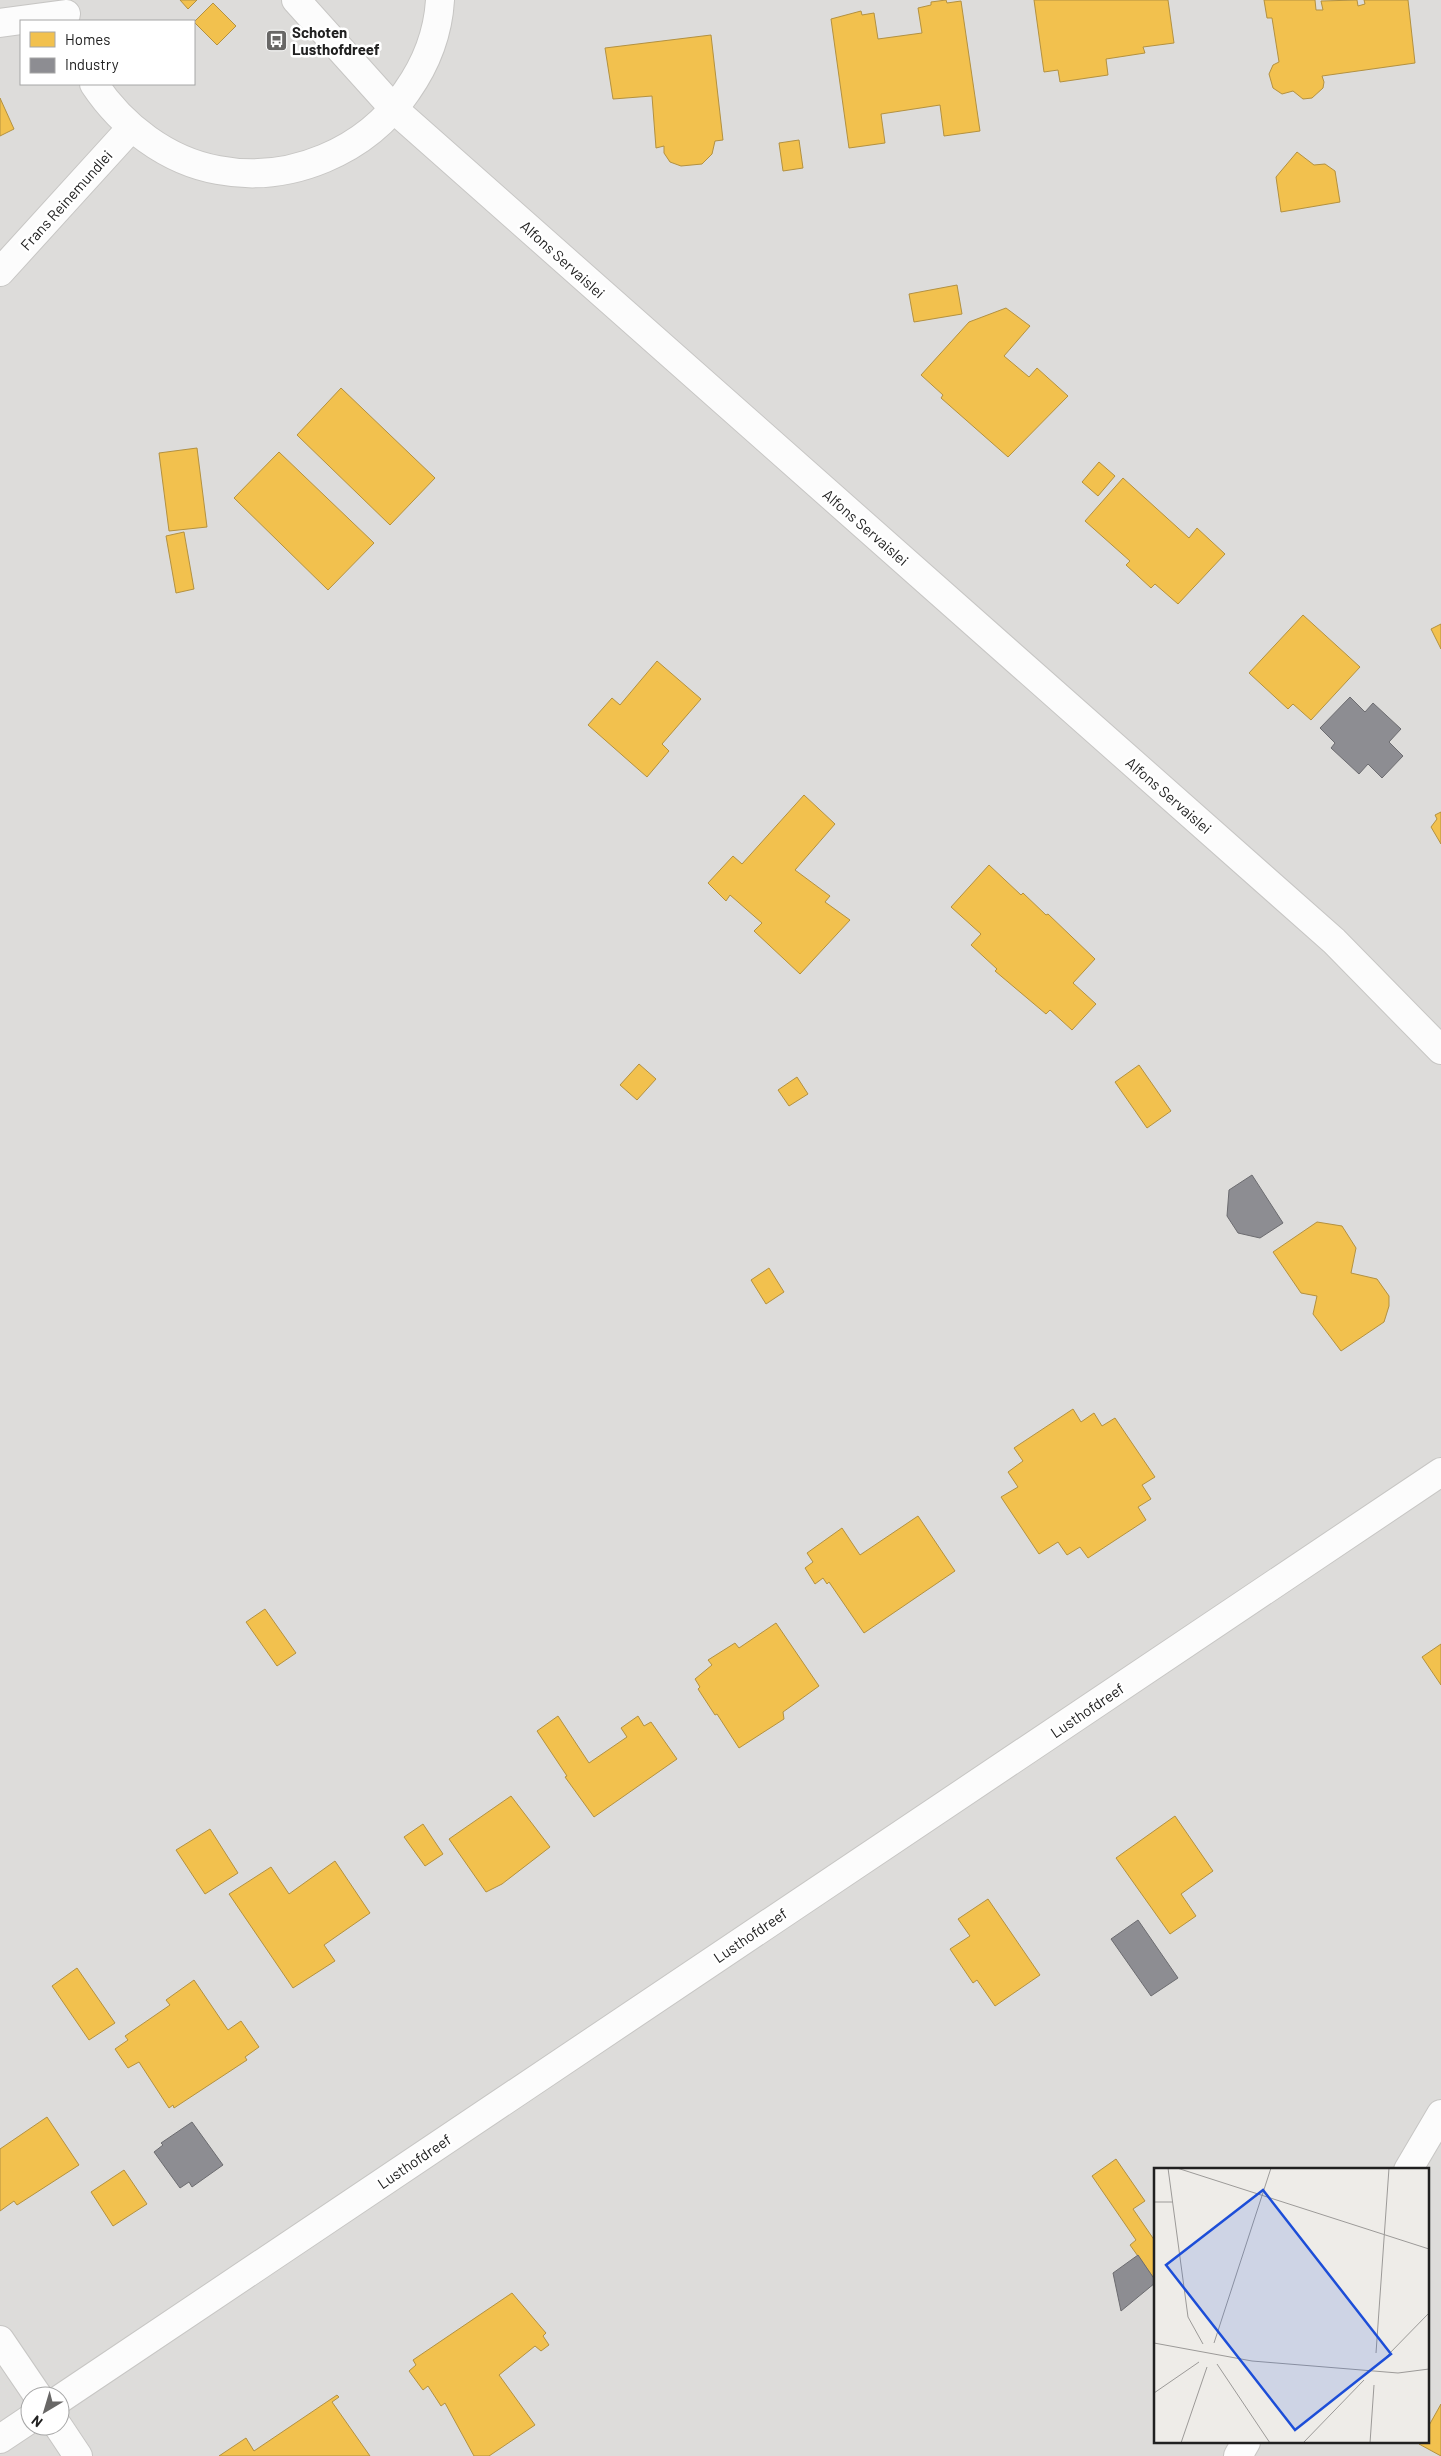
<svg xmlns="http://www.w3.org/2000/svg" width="1441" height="2456" viewBox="0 0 1441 2456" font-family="Barlow,sans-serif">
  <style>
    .residential { fill: #dddcda; fill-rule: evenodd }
    .homes { fill: #f2c14e; stroke: #b39140 }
    .industry { fill: #8d8d92; stroke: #6c6c70 }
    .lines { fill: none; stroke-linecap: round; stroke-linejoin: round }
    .minor-casing { stroke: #c7c6c4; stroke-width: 30 }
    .tertiary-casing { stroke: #c7c6c4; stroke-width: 30 }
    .minor { stroke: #fcfcfc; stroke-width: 28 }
    .tertiary { stroke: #fcfcfc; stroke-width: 28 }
    .labels { text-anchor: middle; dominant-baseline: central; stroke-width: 5; stroke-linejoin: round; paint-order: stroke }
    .poi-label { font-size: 15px; font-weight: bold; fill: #202020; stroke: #fff; text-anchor: start }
    .street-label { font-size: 15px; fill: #202020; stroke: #fff }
    .inset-road { fill: none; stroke: #9c9a98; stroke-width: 1 }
    .view { fill: #1d4ed8; fill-opacity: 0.15; stroke: #1d4ed8; stroke-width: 2.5 }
    .inset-edge { fill: none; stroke: #202020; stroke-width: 2.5 }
  </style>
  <rect width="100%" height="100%" fill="#eeece8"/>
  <path class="residential" d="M0 0H1441V2456H0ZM21 21H194V84H21ZM1155 2170H1427V2442H1155ZM30 2396H60V2426H30Z"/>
  <g class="homes">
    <polygon points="180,0 197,0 188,9"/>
    <polygon points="946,0 947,3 961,1 980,131 944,136 940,105 881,114 885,143 849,148 831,19 861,11 862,15 874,13 878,39 922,33 918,8 931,5 931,2"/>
    <polygon points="1034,0 1168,0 1174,43 1143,47 1145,53 1106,59 1108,75 1060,82 1058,70 1044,72"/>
    <polygon points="1264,0 1315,0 1316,10 1323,10 1321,1 1357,0 1358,6 1365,4 1364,0 1408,0 1415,63 1322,76 1324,82 1323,88 1312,98 1303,99 1293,91 1282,94 1273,88 1269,74 1273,65 1279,62 1272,18 1267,18"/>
    <polygon points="213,3 236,26 217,45 194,22"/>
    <polygon points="711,35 723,140 715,141 712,154 702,164 681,166 670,162 664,153 664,146 656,148 652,96 613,99 605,48"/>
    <polygon points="0,98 14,129 0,136"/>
    <polygon points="799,140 803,168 783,171 779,143"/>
    <polygon points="1297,152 1314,165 1325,164 1335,171 1340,202 1281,212 1276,177"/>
    <polygon points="957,285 962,314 914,322 909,294"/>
    <polygon points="1006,308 1030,326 1004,356 1029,377 1037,368 1068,396 1008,457 941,398 943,395 921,375 969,322"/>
    <polygon points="341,388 435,478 390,525 297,435"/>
    <polygon points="197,448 207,527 169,531 159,453"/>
    <polygon points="279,452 374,543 328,590 234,498"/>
    <polygon points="1099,462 1115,476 1098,496 1082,482"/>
    <polygon points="1123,478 1189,538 1197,528 1225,554 1178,604 1155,584 1151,588 1126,565 1130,561 1085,521"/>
    <polygon points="184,532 194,589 176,593 166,536"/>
    <polygon points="1303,615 1360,667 1311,720 1293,704 1288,709 1249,673"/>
    <polygon points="1441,624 1441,649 1431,629"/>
    <polygon points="657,661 701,699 662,744 669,751 647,777 588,725 612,698 620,705"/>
    <polygon points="804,795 835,824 795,870 830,896 825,902 850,920 800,974 754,931 762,923 730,895 726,901 708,883 733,856 742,864"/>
    <polygon points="1441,812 1441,844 1431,827 1437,819 1435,815"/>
    <polygon points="989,865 1021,895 1023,893 1046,915 1048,914 1095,959 1073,983 1096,1004 1072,1030 1050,1010 1046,1014 995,971 997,969 971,945 981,934 951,907"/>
    <polygon points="639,1064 656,1079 637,1100 620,1085"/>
    <polygon points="1139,1065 1171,1111 1147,1128 1115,1082"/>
    <polygon points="797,1077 808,1094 789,1106 778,1090"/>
    <polygon points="1317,1222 1342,1226 1356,1248 1351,1273 1377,1279 1389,1296 1389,1306 1384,1322 1341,1351 1313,1314 1317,1296 1301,1293 1273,1252"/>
    <polygon points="769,1268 784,1292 766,1304 751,1280"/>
    <polygon points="1073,1409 1081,1422 1094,1413 1102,1426 1115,1418 1155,1477 1142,1485 1151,1499 1138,1507 1146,1520 1088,1558 1080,1547 1067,1555 1058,1542 1039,1554 1001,1497 1018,1487 1008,1472 1023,1461 1014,1448"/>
    <polygon points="918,1516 955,1571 864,1633 829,1582 827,1584 823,1578 815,1584 805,1568 813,1562 807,1553 842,1528 860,1555"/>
    <polygon points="265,1609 296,1653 277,1666 246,1622"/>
    <polygon points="776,1623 819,1686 783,1712 784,1719 739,1748 717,1714 715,1715 698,1689 700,1687 695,1679 712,1665 708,1660 735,1643 739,1648"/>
    <polygon points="1441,1644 1441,1685 1422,1657"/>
    <polygon points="558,1716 589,1763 627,1737 621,1728 638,1716 644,1726 651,1722 677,1759 594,1817 565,1777 567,1776 537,1731"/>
    <polygon points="511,1796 550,1847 502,1884 486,1892 449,1839"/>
    <polygon points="1175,1816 1213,1871 1181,1894 1196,1916 1170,1934 1116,1858"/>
    <polygon points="423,1824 443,1854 425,1866 404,1837"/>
    <polygon points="210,1829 238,1873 205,1894 176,1850"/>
    <polygon points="335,1861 370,1913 324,1945 335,1961 293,1988 229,1894 271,1867 289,1894"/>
    <polygon points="988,1899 1040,1975 995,2006 977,1980 973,1983 950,1949 970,1936 958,1919"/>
    <polygon points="77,1968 115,2023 89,2040 52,1986"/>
    <polygon points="194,1980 228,2030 241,2021 259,2047 245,2057 247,2060 174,2108 173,2105 169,2108 139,2062 128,2068 115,2049 128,2040 125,2036 170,2005 166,2000"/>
    <polygon points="47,2117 79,2165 17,2205 14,2201 0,2211 0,2149"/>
    <polygon points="1116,2159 1145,2201 1133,2209 1155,2241 1155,2280 1130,2245 1136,2240 1092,2176"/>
    <polygon points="124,2170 147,2204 113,2226 91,2192"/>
    <polygon points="512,2293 546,2333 543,2336 549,2345 541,2351 535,2346 499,2375 535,2425 489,2456 474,2456 445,2403 441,2406 428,2386 423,2390 409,2371 416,2365 413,2360"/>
    <polygon points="337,2395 339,2397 332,2402 370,2456 219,2456 246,2438 254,2451"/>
    <polygon points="1441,2404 1441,2456 1419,2444 1427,2442 1427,2429"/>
  </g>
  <g class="industry">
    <polygon points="1350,697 1365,712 1373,703 1401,729 1389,742 1403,756 1382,778 1368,764 1359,774 1331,748 1335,743 1320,728"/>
    <polygon points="1252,1175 1283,1223 1260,1238 1238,1233 1227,1216 1229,1190"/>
    <polygon points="1138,1920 1178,1978 1151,1996 1111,1939"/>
    <polygon points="192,2122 223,2165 192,2187 189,2182 180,2188 154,2152 163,2145 161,2143"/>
    <polygon points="1138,2255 1155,2280 1155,2283 1121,2311 1113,2273"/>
  </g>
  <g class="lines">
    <defs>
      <g id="minor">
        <polyline points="0,23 66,14"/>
        <path d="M94 84C122 126 167 161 218 170 290 184 367 151 407 91 426 64 438 34 440 0"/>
        <polyline points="0,272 131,128"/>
        <polyline points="1408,2170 1441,2114"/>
        <polyline points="0,2340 38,2396"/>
        <polyline points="60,2399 1441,1472"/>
        <polyline points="58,2426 78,2456"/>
        <polyline points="0,2439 30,2419"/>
        <polyline points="1238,2456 1246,2442"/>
      </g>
      <polyline id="tertiary" points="296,0 395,110 1334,941 1441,1050"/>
    </defs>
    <use href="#minor" class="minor-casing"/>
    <use href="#tertiary" class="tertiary-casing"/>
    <use href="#minor" class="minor"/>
    <use href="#tertiary" class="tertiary"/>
  </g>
  <defs>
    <symbol id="bus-square" viewBox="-11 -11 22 22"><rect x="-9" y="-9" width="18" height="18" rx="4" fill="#686766" stroke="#fff"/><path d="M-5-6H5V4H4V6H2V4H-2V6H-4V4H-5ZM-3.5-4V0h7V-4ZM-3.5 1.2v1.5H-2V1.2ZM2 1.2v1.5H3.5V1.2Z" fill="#fff"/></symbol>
  </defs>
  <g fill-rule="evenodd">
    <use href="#bus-square" x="264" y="28" width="25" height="25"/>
  </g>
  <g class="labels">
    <g class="poi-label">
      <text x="292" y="32">Schoten<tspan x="292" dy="17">Lusthofdreef</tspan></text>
    </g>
    <g class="street-label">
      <text transform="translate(66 200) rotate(-48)">Frans Reinemundlei</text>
      <text transform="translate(563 259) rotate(42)">Alfons Servaislei</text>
      <text transform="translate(866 527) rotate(41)">Alfons Servaislei</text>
      <text transform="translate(1169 795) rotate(41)">Alfons Servaislei</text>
      <text transform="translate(1087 1710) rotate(-34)">Lusthofdreef</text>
      <text transform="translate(750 1935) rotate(-34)">Lusthofdreef</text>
      <text transform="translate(414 2161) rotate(-34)">Lusthofdreef</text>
    </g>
  </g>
  <g transform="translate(1154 2168)">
    <rect width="275" height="275" fill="#eeece8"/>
    <path class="inset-road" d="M14 0 34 149 49 176M23 0 275 81M0 34H19M0 175 98 193 244 205 275 201M60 175 117 0M222 185 235 0M232 189 275 145M63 196 116 275M0 225 45 194M27 275 53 199M149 275 210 212M216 275 220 217"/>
    <path class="view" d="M109 22 237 186 141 262 12 97Z"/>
    <rect width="275" height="275" class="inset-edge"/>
  </g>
  <rect x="20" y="20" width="175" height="65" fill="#ffffff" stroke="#a6a6a6"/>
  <rect x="30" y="32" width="25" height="15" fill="#f2c14e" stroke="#a6a6a6"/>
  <text x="65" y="45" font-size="15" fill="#202020">Homes</text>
  <rect x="30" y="58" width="25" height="15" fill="#8d8d92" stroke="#a6a6a6"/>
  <text x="65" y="70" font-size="15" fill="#202020">Industry</text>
  <g transform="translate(45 2411) rotate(218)"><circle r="24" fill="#ffffff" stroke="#a6a6a6"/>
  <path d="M0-4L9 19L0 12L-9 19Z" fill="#686766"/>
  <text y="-8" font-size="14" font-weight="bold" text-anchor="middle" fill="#202020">N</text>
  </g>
</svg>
